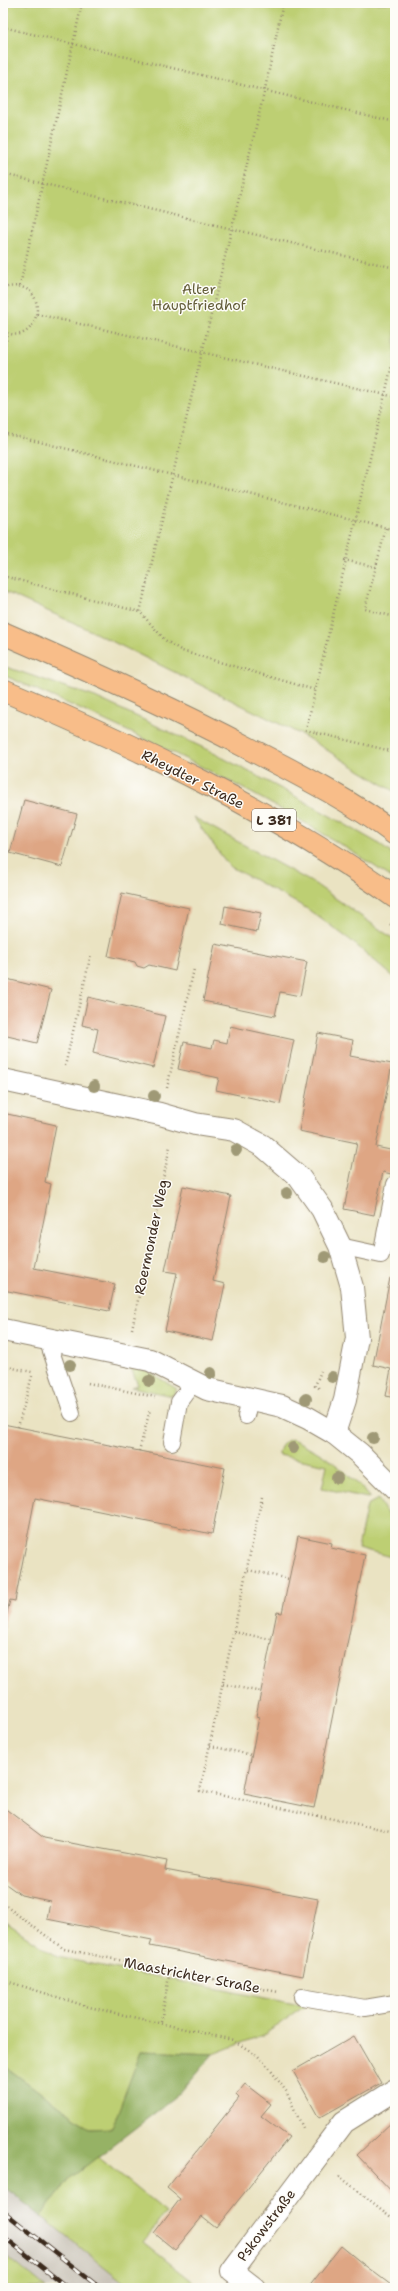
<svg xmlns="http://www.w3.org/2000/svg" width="398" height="2291" viewBox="0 0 398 2291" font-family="'Shantell Sans',sans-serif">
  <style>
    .industrial { fill: #c9c3b8 }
    .green { fill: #bdcf73; stroke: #7c7c48 }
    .forest { fill: #96b265; stroke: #686e42 }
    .building { fill: #dea684 }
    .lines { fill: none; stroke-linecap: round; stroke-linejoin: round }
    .lane-casing { stroke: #928670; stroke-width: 18 }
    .street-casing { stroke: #928670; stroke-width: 24 }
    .primary-casing { stroke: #928670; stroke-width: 24 }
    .path { stroke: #928670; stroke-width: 2.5; stroke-dasharray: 1 3; stroke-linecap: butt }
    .lane { stroke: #fff; stroke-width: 16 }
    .street { stroke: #fff; stroke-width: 22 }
    .primary { stroke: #f8bd89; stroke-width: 22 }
    .rail-casing { stroke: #3b2a1e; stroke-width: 4.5 }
    .rail { stroke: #fdfcf7; stroke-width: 3; stroke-dasharray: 9; stroke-linecap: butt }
    .tree { fill: #9f9976 }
    .labels { text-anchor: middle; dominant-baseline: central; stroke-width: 3; stroke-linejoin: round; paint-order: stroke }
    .shield { fill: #fdfcf7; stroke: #75695f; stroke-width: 1 }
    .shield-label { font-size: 13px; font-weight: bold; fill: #3b2a1e }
    .park-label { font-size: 14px; fill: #625c38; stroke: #fdfcf7 }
    .street-label { font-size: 14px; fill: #3b2a1e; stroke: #fdfcf7 }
  </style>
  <rect width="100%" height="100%" fill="#fdfcf7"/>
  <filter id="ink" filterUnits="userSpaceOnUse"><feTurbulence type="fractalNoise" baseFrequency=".025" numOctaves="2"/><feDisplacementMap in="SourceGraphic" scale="8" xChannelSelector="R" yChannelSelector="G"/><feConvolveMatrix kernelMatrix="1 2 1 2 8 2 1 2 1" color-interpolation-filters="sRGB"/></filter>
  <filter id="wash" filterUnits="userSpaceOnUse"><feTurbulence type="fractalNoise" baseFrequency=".012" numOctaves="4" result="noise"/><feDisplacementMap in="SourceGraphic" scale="16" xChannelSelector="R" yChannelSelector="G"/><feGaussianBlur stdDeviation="0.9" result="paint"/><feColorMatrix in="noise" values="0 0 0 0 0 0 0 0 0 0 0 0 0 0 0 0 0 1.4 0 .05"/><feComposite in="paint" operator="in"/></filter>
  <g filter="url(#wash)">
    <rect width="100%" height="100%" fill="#eae3c2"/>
    <polygon class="industrial" points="3,2186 41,2216 131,2288 46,2288 3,2253"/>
    <g class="green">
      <polygon points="3,3 395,3 395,792 304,736 83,627 3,591"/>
      <path d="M3 666 95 697 206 749 293 795 376 842 395 856V880C273 796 138 734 3 675Z"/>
      <polygon points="193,817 315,884 395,940 395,978 349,939 306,908 229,866"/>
      <polygon points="130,1366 148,1371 177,1389 172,1396 132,1387 138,1385"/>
      <path d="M292 1439C323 1452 348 1472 370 1497L367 1498 322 1488 327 1465 279 1455C279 1447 284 1441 292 1439Z"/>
      <polygon points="378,1499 395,1527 395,1558 358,1548 367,1505"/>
      <polygon points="3,1920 57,1957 305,2006 265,2034 213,2054 141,2051 113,2128 90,2129 3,2065"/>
      <polygon points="97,2156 166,2213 143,2242 201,2288 131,2288 41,2216 69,2179"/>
      <polygon points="3,2253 46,2288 3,2288"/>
    </g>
    <polygon class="forest" points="141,2051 213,2054 178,2095 69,2179 41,2216 3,2186 3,2065 90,2129 112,2128"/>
    <g id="blocks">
      <g class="building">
        <polygon points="24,800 77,814 62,867 10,853"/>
        <polygon points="122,893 189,908 175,971 149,965 144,968 137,966 135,962 108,956"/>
        <polygon points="225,906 261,913 257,932 222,924"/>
        <polygon points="215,944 307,962 300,996 280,992 275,1016 203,1001"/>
        <polygon points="3,978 51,990 37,1043 3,1035"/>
        <polygon points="88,997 165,1016 153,1068 93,1053 98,1029 82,1025"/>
        <polygon points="230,1026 294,1040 280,1104 216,1090 219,1078 178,1069 184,1042 212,1048 214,1040 227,1043"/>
        <polygon points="318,1033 353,1040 350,1056 392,1064 376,1147 395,1151 395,1175 383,1172 374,1215 344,1209 357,1143 299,1131"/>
        <polygon points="3,1113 56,1125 45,1182 51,1184 34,1268 115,1284 109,1311 3,1290"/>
        <polygon points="183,1186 231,1196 213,1281 225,1284 213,1341 165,1331 177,1273 165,1271"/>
        <polygon points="390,1278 395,1279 395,1398 386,1396 391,1369 373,1365"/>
        <polygon points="3,1424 225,1468 212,1534 35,1498 15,1601 10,1600 3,1630"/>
        <polygon points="298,1536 332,1543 331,1548 365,1555 314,1808 244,1794 259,1717 256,1716 277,1612 282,1613"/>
        <polygon points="3,1807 44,1838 167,1861 165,1870 318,1899 303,1976 150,1946 152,1940 47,1919 50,1901 21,1895 3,1882"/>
        <polygon points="354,2036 381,2083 319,2118 293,2071"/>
        <polygon points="245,2084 271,2104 261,2116 289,2137 216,2228 202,2217 175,2250 154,2233 180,2199 167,2188 239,2098 236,2095"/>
        <polygon points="395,2119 395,2195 357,2155"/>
        <polygon points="341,2246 363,2264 395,2288 308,2288"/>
      </g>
    </g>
  </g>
  <g filter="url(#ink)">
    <use href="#blocks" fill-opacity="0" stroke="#928670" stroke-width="1"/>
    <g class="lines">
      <defs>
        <g id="lane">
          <polyline points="340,1246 381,1255 395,1184"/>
          <polyline points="47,1339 72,1413"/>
          <polyline points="246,1416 250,1398"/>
          <polyline points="172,1442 179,1402 193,1383"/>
          <polyline points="302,1997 365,2008 395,2003"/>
        </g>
        <g id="street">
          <polyline points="3,1080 160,1114 195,1124 234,1130 263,1146 299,1177 322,1209 340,1246 352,1287 357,1338 345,1400 334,1433"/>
          <polyline points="3,1330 150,1360 207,1389 282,1406 308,1418 334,1433 360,1454 395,1489"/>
          <polyline points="254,2288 232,2271 344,2122 395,2090"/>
        </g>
        <g id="primary">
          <path d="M3 633C86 669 168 706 248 748 298 774 350 800 395 834"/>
          <path d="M3 690C138 747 276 812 395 897"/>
        </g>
      </defs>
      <use href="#lane" class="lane-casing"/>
      <use href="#street" class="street-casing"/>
      <use href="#primary" class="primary-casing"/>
      <g class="path">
        <polyline points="283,3 265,89 140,612 165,640 182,651 315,690"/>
        <polyline points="3,27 395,122"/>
        <polyline points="3,174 395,268"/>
        <polyline points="20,286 82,3"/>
        <path d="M3 288C55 274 41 352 3 331"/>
        <polyline points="37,314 395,397"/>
        <polyline points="3,352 8,334"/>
        <polyline points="395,352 306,730 395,752"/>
        <polyline points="3,433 395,530"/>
        <polyline points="386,528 365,609 395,617"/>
        <polyline points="344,560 376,567"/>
        <polyline points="3,576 140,612"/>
        <polyline points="390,924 395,928"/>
        <polyline points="65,1066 91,954"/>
        <polyline points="167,1088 194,969"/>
        <polyline points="132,1329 170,1146"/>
        <polyline points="3,1366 32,1372"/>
        <polyline points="88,1383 155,1397"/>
        <polyline points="319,1388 315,1386 321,1371"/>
        <polyline points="18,1427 32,1376"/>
        <polyline points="139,1451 150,1410"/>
        <polyline points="262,1497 200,1791 395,1832"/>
        <polyline points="248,1570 289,1579"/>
        <polyline points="234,1632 271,1639"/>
        <polyline points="223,1684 261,1692"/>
        <polyline points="210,1746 252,1755"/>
        <polyline points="3,1904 64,1949 278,1992"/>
        <polyline points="3,1980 89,2007 233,2040 258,2056 269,2068 286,2091 304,2130"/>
        <polyline points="161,2022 170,1970"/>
        <polyline points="339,2176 395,2220"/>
      </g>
      <use href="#lane" class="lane"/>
      <use href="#street" class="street"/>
      <use href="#primary" class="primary"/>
      <defs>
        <g id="rail">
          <polyline points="3,2211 100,2288"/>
          <polyline points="3,2236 68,2288"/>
        </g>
      </defs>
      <use href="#rail" class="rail-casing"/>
      <use href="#rail" class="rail"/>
    </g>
    <g class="tree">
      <circle cx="94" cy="1086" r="6"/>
      <circle cx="154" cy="1096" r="6"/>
      <circle cx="236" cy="1150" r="6"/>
      <circle cx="287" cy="1193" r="6"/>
      <circle cx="325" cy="1257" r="6"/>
      <circle cx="70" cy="1365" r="6"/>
      <circle cx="211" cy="1373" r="6"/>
      <circle cx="332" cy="1377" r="6"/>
      <circle cx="149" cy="1381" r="6"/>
      <circle cx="306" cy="1399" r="6"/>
      <circle cx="373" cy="1438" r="6"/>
      <circle cx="293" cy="1448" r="6"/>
      <circle cx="337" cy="1478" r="6"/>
    </g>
  </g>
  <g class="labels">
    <rect class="shield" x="252" y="809" width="44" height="22" rx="3"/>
    <g class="shield-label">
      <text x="274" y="820">L 381</text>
    </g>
    <g class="park-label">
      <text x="199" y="289">Alter<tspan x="199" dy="16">Hauptfriedhof</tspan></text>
    </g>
    <g class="street-label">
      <text transform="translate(193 779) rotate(27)">Rheydter Straße</text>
      <text transform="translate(151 1237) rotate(-78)">Roermonder Weg</text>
      <text transform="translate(192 1975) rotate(11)">Maastrichter Straße</text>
      <text transform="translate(266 2225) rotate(-53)">Pskowstraße</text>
    </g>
  </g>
  <rect width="398" height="2291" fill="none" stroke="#fdfcf7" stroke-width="16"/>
</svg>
